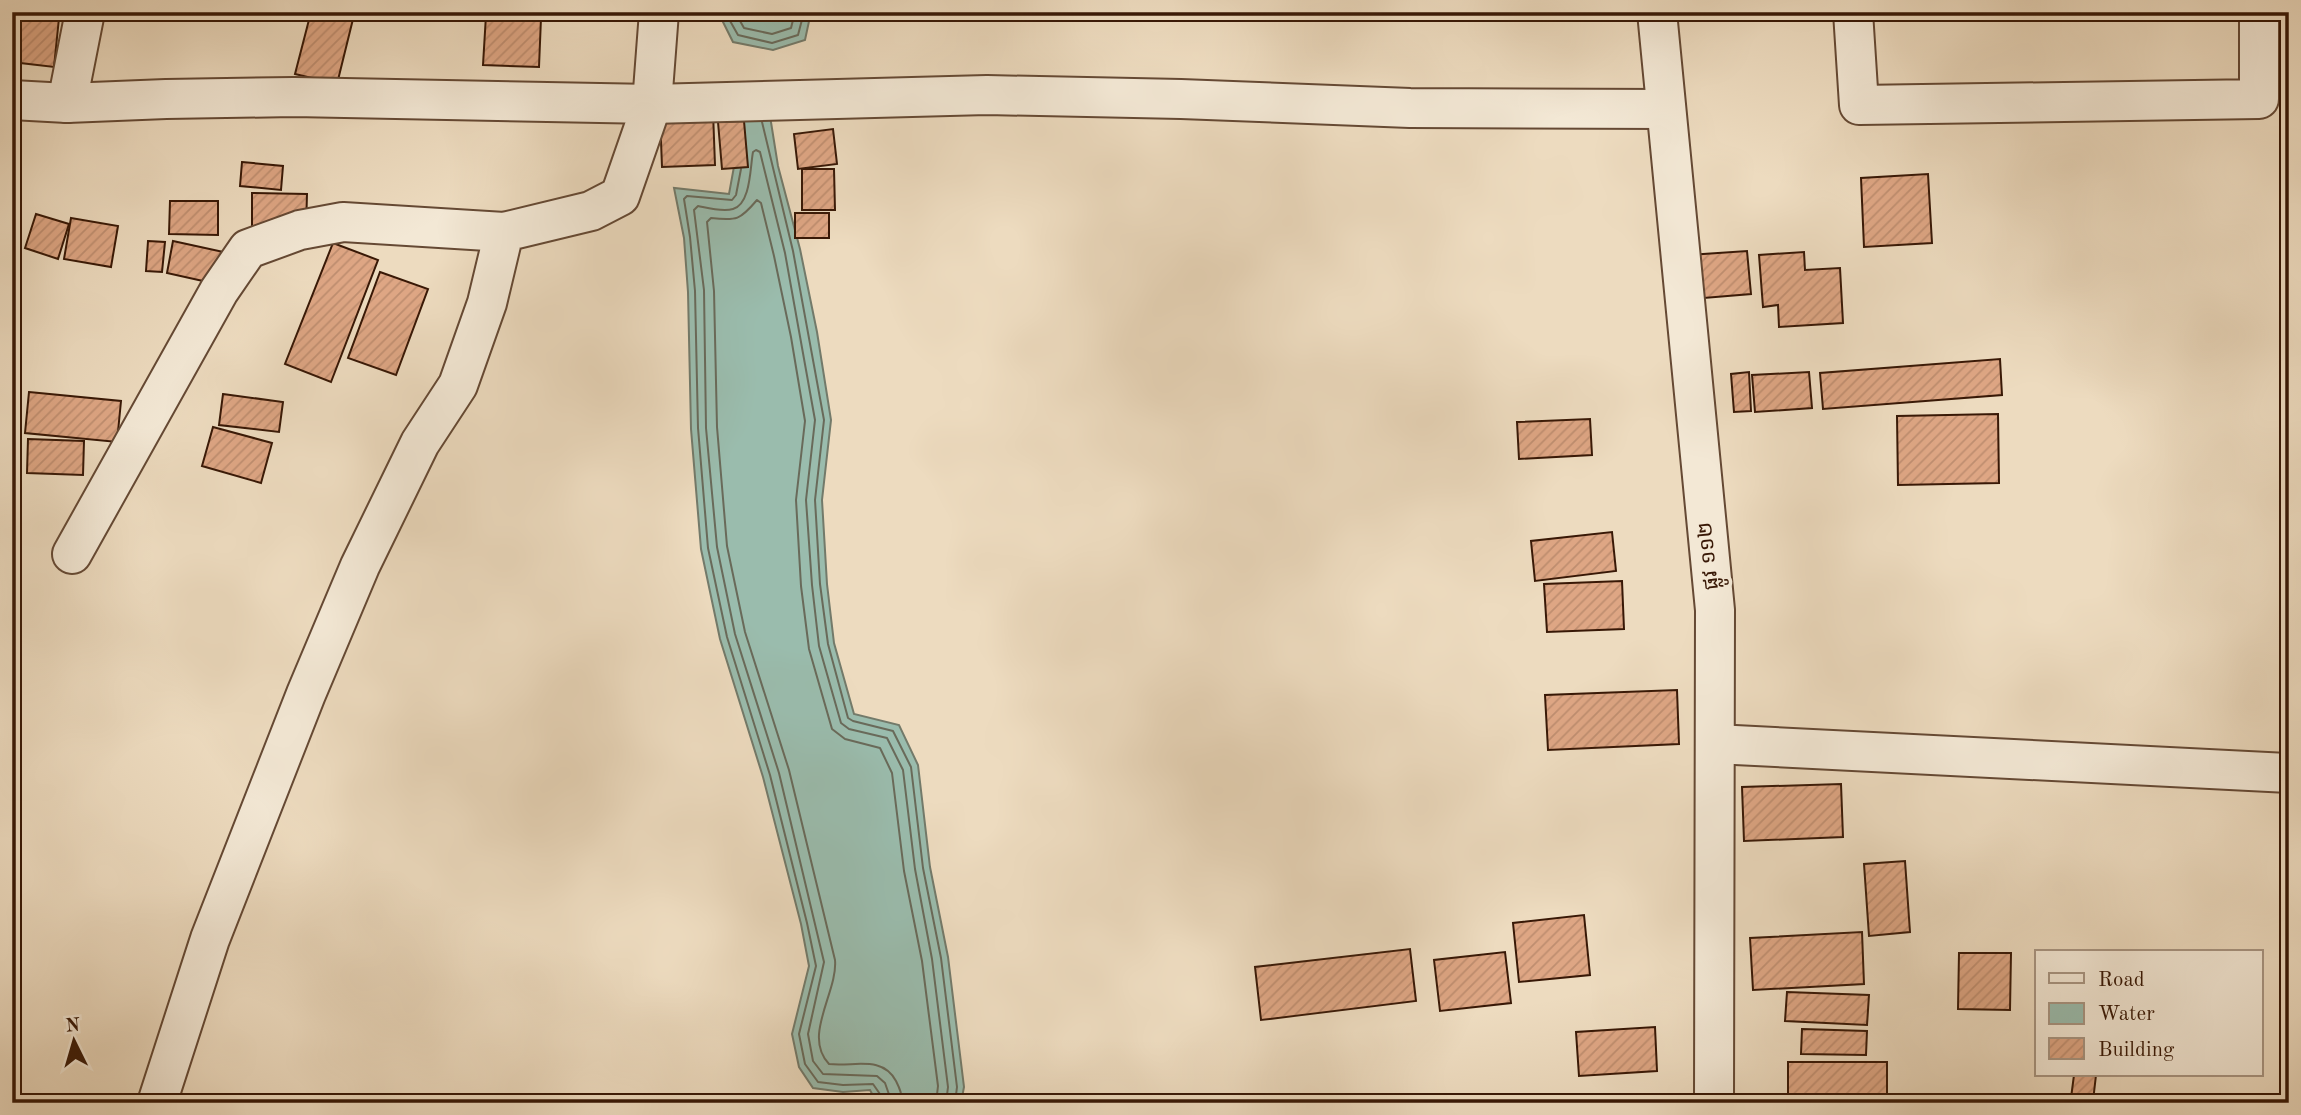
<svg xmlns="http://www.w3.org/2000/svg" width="2301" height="1115" viewBox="0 0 2301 1115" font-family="'Old Standard TT','Noto Sans Khmer',serif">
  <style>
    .water { fill: #9abcad; stroke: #737a6a; stroke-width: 2 }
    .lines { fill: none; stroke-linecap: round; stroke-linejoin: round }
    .shore { stroke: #696a5a; stroke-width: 2 }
    .building { fill: url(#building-hatch); stroke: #381806; stroke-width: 2 }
    .minor-casing { stroke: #654934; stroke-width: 42 }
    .minor { stroke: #f3e8d5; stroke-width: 38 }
    .labels { text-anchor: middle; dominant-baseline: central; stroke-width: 7; stroke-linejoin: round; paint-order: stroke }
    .street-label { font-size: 21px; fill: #381806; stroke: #f3e8d5 }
  </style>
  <defs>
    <pattern id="building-hatch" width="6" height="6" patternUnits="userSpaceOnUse" patternTransform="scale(1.75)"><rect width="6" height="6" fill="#dea684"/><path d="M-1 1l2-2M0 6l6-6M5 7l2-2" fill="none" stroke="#bf8e70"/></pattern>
  </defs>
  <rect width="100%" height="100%" fill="#eddbbf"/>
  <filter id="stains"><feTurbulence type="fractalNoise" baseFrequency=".00286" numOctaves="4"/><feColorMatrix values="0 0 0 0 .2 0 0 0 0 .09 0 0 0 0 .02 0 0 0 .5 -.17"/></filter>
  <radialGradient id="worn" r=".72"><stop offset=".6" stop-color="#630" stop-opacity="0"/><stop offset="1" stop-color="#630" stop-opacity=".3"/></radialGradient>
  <g class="water">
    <polygon points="718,12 811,12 805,40 773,50 733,42"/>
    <polygon points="744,112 770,116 778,166 800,249 817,332 831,420 822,500 827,584 834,643 854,714 899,725 918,765 930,867 948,957 964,1087 961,1103 877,1103 870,1090 843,1092 813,1088 799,1067 792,1034 809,966 801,924 763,777 720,639 701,549 691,429 688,292 684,238 674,188 729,194"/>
  </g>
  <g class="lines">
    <g class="shore">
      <polyline points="725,12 738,35 772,43 798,35 804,12"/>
      <polyline points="735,12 744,28 772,34 791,28 795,12"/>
      <polyline points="762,122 793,251 824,420 815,500 820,584 828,644 848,718 853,721 893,731 911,767 923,868 941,958 957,1087 955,1103"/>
      <polyline points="741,169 736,195 732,200 687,196 684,199 690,237 695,291 698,428 708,548 727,637 770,775 807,923 816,966 799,1034 805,1064 818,1082 843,1085 873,1084 882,1097 883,1103"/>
      <path d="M892 1103 885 1083 877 1076 823 1074 813 1061 808 1034 824 962 779 773 735 634 717 547 706 428 704 290 694 210 698 206C708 208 722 212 733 209 751 204 750 167 753 152L756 150 760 152 785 253 815 420 806 500 812 585 819 646 841 723 849 729 887 738 903 770 915 869 932 959 948 1087 946 1103"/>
      <path d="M902 1103C902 1094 900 1089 896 1081 882 1055 854 1067 829 1064 802 1036 838 992 835 960L789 770 745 632 727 546 717 427 714 291 707 222 711 218C737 221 740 220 757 200L761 203 774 256 791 337 805 421 796 500 801 586 809 649 832 729 845 739 880 748 892 773 904 871 922 961 938 1086 936 1103"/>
    </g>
  </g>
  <g class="building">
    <polygon points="311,12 341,12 354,15 337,84 295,74"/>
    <polygon points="12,13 59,18 54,67 12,62"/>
    <polygon points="486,15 541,18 539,67 483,65"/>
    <polygon points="713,112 715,165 662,167 660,115"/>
    <polygon points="744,121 748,167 722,169 718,122"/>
    <polygon points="833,129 837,164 798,169 794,134"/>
    <polygon points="242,162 283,166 281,190 240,186"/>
    <polygon points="802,169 834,169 835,210 802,210"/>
    <polygon points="1928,174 1932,243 1864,247 1861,178"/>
    <polygon points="252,193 307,194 306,228 252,227"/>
    <polygon points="170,201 218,201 218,235 169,234"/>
    <rect x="795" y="213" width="34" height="25"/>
    <polygon points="36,214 69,224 58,259 25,248"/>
    <polygon points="71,218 118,226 111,267 64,259"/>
    <polygon points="148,241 165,242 162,272 146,271"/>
    <polygon points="173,241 228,253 221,285 167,273"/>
    <polygon points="333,243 378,260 331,382 285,364"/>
    <polygon points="1747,251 1751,294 1692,299 1689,255"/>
    <polygon points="1804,252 1805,270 1840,268 1843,323 1779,327 1778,305 1763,307 1759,255"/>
    <polygon points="380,272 428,289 396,375 348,358"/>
    <polygon points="2000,359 2002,395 1823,409 1820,373"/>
    <polygon points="1749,372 1751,411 1734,412 1731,374"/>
    <polygon points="1809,372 1812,408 1755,412 1752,375"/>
    <polygon points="29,392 121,401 117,442 25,433"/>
    <polygon points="223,394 283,402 279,432 219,425"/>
    <polygon points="1998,414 1999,483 1898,485 1897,416"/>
    <polygon points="1590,419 1592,455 1519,459 1517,422"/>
    <polygon points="213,427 272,443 261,483 202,466"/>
    <polygon points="28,439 84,441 83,475 27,473"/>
    <polygon points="1612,532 1616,571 1535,581 1531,541"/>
    <polygon points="1622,581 1624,629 1547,632 1544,584"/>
    <polygon points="1677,690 1679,744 1548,750 1545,695"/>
    <polygon points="1841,784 1843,837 1744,841 1742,787"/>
    <polygon points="1905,861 1910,932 1869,936 1864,864"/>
    <polygon points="1584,915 1590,975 1519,982 1513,923"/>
    <polygon points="1862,932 1864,984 1753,990 1750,938"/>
    <polygon points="1410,949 1416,1001 1261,1020 1255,967"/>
    <polygon points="1505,952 1511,1003 1440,1011 1434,960"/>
    <polygon points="1959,953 2011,953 2010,1010 1958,1009"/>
    <polygon points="1787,992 1869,995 1867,1025 1785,1021"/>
    <polygon points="1655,1027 1657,1071 1579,1076 1576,1032"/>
    <polygon points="1802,1029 1867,1031 1866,1055 1801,1054"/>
    <rect x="1788" y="1062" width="99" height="41"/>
    <polygon points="2074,1075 2096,1075 2093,1101 2071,1098"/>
  </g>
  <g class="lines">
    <defs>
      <g id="minor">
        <polyline points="85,12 67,103 166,99 294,97 652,104 987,95 1181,99 1410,108 1666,109"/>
        <polyline points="1657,12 1715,610 1714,1103"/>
        <polyline points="1853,12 1859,105 2259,99 2259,12"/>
        <polyline points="12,100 67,103"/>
        <polyline points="72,554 219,291 248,249 300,230 343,222 504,232"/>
        <polyline points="1715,744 2289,773"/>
        <polyline points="157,1103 210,939 306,694 360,566 420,443 458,385 487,303 504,232 591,211 620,196 652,104 659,12"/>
      </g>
    </defs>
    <use href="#minor" class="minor-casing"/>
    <use href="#minor" class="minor"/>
  </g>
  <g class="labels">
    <g class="street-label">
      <text transform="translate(1709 556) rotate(-96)">ផ្លូវ ១១២</text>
    </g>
  </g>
  <rect width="2301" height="1115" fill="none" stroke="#eddbbf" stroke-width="42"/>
  <rect x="14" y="14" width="2273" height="1087" fill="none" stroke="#381806" stroke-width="3.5"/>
  <rect x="21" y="21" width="2259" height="1073" fill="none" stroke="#381806" stroke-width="2"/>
  <rect x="2035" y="950" width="228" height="126" fill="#f3e8d5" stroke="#a89582" stroke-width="2"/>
  <rect x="2049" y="973" width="35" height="10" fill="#f3e8d5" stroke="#a89582" stroke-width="2"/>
  <text x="2098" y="986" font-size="21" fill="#381806">Road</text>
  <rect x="2049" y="1003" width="35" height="21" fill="#9abcad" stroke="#a89582" stroke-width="2"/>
  <text x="2098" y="1020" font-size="21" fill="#381806">Water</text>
  <rect x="2049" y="1038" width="35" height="21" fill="url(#building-hatch)" stroke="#a89582" stroke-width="2"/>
  <text x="2098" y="1056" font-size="21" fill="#381806">Building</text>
  <g transform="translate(74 1041) rotate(355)" stroke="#f3e8d5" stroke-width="5" paint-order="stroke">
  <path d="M0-5L12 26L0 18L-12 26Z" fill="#381806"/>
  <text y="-10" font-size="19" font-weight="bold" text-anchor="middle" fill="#381806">N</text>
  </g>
  <rect width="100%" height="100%" filter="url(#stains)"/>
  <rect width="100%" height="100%" fill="url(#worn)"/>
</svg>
